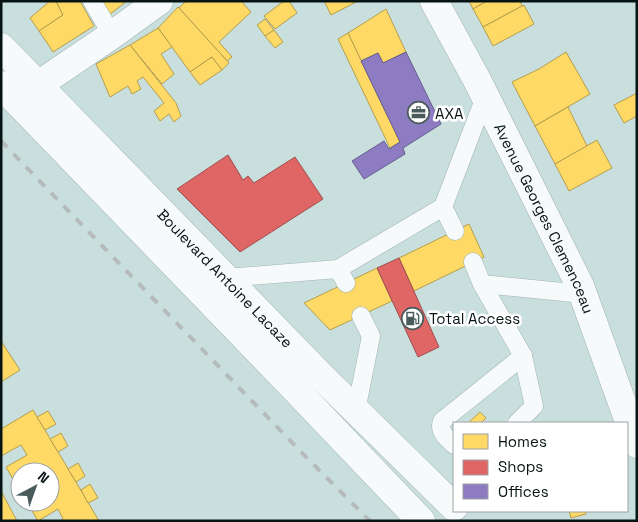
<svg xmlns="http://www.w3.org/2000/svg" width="638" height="522" viewBox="0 0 638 522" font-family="'Space Grotesk',sans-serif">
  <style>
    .homes { fill: #ffd966; stroke: #b49e4d }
    .shops { fill: #e06666; stroke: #9f4d4d }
    .offices { fill: #8e7cc3; stroke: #655d8e }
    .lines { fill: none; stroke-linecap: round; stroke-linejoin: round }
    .lane-casing { stroke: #a1b3b2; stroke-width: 19 }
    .street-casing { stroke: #a1b3b2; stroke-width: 29 }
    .secondary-casing { stroke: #a1b3b2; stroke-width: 29 }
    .lane { stroke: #f7fafa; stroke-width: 18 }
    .street { stroke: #f7fafa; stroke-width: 28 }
    .secondary { stroke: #f7fafa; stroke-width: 28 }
    .rail { stroke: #b5bbbb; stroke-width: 4; stroke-dasharray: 9 9; stroke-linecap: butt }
    .labels { text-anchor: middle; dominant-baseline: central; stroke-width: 5; stroke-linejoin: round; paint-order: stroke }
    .poi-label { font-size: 15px; fill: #061414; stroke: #fff; text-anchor: start }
    .street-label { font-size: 15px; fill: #061414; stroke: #fff }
  </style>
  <rect width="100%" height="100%" fill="#c9dfde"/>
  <g class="homes">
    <polygon points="50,1 56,1 63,15 39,31 30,18"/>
    <polygon points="56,1 80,1 94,26 53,52 39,31 63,15"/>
    <polygon points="101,1 127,1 109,15"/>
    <polygon points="186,1 241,1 251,12 219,42 232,57 227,61 179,8"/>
    <polygon points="284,1 289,1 297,13 275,29 264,16"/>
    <polygon points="324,1 358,1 331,15"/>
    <polygon points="469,1 487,1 473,9"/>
    <polygon points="487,1 520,1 522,6 483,27 473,9"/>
    <polygon points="524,5 534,24 493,46 483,27"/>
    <polygon points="178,7 229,63 222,70 212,57 190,72 158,28"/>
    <polygon points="386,9 406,52 383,63 378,53 361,61 348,33"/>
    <polygon points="265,19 274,30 265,36 257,25"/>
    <polygon points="158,28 172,47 161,54 174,74 162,84 130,45"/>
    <polygon points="274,30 283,42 275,48 265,36"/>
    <polygon points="348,33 400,142 390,148 338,39"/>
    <polygon points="130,45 176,103 181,116 174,122 169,114 160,121 154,111 164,103 143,77 137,81 141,89 132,94 128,86 110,97 96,64"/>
    <polygon points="566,52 590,94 535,126 512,82 539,69"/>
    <polygon points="212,57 222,70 200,85 190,72"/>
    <polygon points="637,93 637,116 624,123 614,105"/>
    <polygon points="568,107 587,146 555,164 535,126"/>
    <polygon points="597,140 612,168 569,191 555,164"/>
    <polygon points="469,224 484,257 414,291 399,258"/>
    <polygon points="377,268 392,301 330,330 304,303"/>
    <polygon points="1,341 20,370 1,382"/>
    <polygon points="33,410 76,482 99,521 60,521 63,519 58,509 38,521 27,502 50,502 50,486 55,483 50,472 48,470 45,472 20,472 20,486 18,488 6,467 27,455 21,445 1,456 1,429"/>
    <polygon points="48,411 56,424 45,430 37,417"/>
    <polygon points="480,412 486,418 481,423 468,423"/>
    <polygon points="61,433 68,446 58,452 50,439"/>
    <polygon points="78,463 85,476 76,482 68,469"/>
    <polygon points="90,484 98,498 88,503 81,490"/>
    <polygon points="1,491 17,521 1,521"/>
    <polygon points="569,511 585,511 586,514 571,518"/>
  </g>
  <g class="shops">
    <polygon points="228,155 243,180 248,176 254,183 295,157 323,199 240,252 177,189"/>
    <polygon points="399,258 439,347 418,357 377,268"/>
  </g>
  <polygon class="offices" points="406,52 441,124 403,148 405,154 364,179 352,161 384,141 389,149 400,142 361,61 378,53 383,63"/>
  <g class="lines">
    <defs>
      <g id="lane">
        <polyline points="92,1 112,35"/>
        <polyline points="455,231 443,207 485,97"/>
        <polyline points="473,262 482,284 583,294"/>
        <polyline points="338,269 443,207"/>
        <polyline points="225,278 338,269 346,283"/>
        <polyline points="482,284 523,356 534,406 517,423"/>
        <polyline points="356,411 371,336 361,316"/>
        <path d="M454 445C447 438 438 432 442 421L523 356"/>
      </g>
      <polyline id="street" points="20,100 38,85 112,35 159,1"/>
      <g id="secondary">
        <path id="s1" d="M434 1 477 80 580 286 637 444"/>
        <path id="s2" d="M1 47 321 376 454 507"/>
        <polyline points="1,85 296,390 421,521"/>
      </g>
    </defs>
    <use href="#lane" class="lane-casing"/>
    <use href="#street" class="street-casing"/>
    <use href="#secondary" class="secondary-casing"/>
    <use href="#lane" class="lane"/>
    <use href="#street" class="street"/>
    <use href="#secondary" class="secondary"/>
    <polyline class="rail" points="1,141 308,459 370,521"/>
  </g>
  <defs>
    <symbol id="office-ring" viewBox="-11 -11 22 22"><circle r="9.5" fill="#fff" stroke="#4a5b5b" stroke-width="1.5"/><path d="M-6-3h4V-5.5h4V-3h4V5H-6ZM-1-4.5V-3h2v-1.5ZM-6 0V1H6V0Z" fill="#4a5b5b"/></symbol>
    <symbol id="fuel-ring" viewBox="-11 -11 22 22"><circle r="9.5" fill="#fff" stroke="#4a5b5b" stroke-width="1.5"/><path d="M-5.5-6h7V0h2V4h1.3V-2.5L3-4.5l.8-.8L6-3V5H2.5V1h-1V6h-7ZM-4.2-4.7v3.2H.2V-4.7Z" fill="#4a5b5b"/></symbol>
  </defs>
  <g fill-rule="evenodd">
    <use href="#office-ring" x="406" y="100" width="25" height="25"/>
    <use href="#fuel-ring" x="400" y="306" width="25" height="25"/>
  </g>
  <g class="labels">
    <g class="poi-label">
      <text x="435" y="113">AXA</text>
      <text x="429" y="318">Total Access</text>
    </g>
    <g class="street-label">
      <text stroke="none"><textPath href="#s1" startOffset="244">Avenue Georges Clemenceau</textPath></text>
      <text stroke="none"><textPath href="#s2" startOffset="322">Boulevard Antoine Lacaze</textPath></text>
    </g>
  </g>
  <rect width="638" height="522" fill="none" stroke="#061414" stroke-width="5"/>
  <rect x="453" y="422" width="175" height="90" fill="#ffffff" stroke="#9ba1a1"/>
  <rect x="463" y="434" width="25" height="15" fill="#ffd966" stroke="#9ba1a1"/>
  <text x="498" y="447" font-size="15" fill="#061414">Homes</text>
  <rect x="463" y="460" width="25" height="15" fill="#e06666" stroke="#9ba1a1"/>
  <text x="498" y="472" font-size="15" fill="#061414">Shops</text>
  <rect x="463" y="484" width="25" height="15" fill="#8e7cc3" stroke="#9ba1a1"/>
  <text x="498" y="497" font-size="15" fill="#061414">Offices</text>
  <g transform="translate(35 487) rotate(41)"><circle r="24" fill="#ffffff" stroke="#9ba1a1"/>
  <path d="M0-4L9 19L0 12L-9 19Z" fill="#4a5b5b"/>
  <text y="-8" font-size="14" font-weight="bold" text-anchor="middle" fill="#061414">N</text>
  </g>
</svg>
